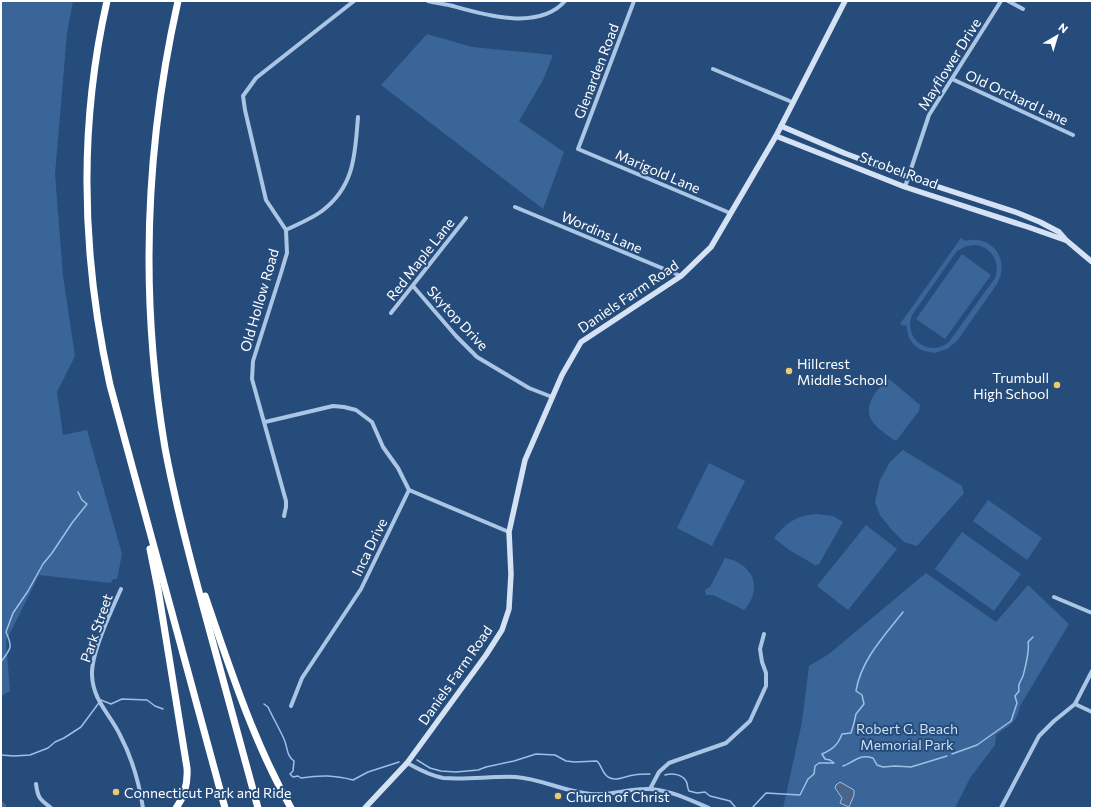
<svg xmlns="http://www.w3.org/2000/svg" width="1093" height="809" viewBox="0 0 1093 809" font-family="Commissioner,sans-serif">
  <style>
    .green { fill: #3a6599; fill-rule: evenodd }
    .water { fill: #4a6587; stroke: #9fc0e5 }
    .lines { fill: none; stroke-linecap: round; stroke-linejoin: round }
    .stream { stroke: #9fc0e5; stroke-width: 1.5 }
    .river { stroke: #4a6587; stroke-width: 9 }
    .street { stroke: #abc5e4; stroke-width: 4 }
    .secondary { stroke: #d4e2f4; stroke-width: 5.5 }
    .highway { stroke: #fff; stroke-width: 7 }
    .poi-dot { fill: #edc970; stroke: #264c7c; stroke-width: 1.5 }
    .labels { text-anchor: middle; dominant-baseline: central; stroke-width: 4; stroke-linejoin: round; paint-order: stroke }
    .street-label { font-size: 14px; fill: #fff; stroke: #264c7c }
    .poi-label { font-size: 14px; fill: #fff; stroke: #264c7c; text-anchor: start }
    .park-label { font-size: 14px; fill: #cddff4; stroke: #264c7c }
  </style>
  <rect width="100%" height="100%" fill="#264c7c"/>
  <g class="green">
    <polygon points="1,1 73,1 67,33 55,174 63,276 75,356 57,392 63,435 87,430 122,554 117,579 113,579 111,583 39,575 6,641 10,691 1,696"/>
    <polygon points="427,34 472,47 553,55 543,80 519,121 564,152 543,209 381,85"/>
    <path d="M961 238 965 241C991 234 1011 259 997 284L957 341 947 349 934 353 921 350 914 345 909 338 906 325 904 326 900 324ZM974 245C991 246 1001 262 995 278L949 342C929 358 903 339 912 315L957 251 966 246Z"/>
    <polygon points="962,254 991,275 945,339 916,319"/>
    <path d="M889 379 920 405 919 411 896 441C888 436 873 426 870 417 865 402 878 388 889 379Z"/>
    <polygon points="903,450 962,486 964,493 917,546 904,542 891,529 880,515 875,502 880,480 890,462"/>
    <polygon points="709,463 745,481 712,546 677,528"/>
    <polygon points="988,500 1042,538 1027,560 973,521"/>
    <path d="M816 514 833 516 843 522 819 564 815 565 789 550 774 538C786 523 795 516 816 514Z"/>
    <polygon points="866,525 897,549 848,610 817,586"/>
    <polygon points="962,532 1021,574 994,611 935,569"/>
    <path d="M725 558C729 559 734 560 737 562 758 573 759 594 744 610L713 595H706L705 590 710 587Z"/>
    <path d="M926 573 996 622 1028 585 1069 624 1020 706C1017 723 1010 725 996 735L995 745 970 778 955 808H783L802 722 809 666 829 654Z"/>
  </g>
  <polygon class="water" points="840,782 854,790 854,795 849,807 840,803 842,798 835,788 836,785"/>
  <g class="lines">
    <g class="stream">
      <path d="M1 662C11 648 13 648 6 632L13 613 28 591 43 564 52 553 72 523 87 504 82 500 78 492"/>
      <path d="M264 704 268 707C273 718 279 728 284 739 288 748 286 755 294 761L293 771 290 774 293 777 298 776 301 778C321 775 334 775 353 780L368 772 399 762"/>
      <path d="M952 754 977 745 1011 721 1017 703 1015 696 1019 691C1018 683 1020 683 1023 676 1025 668 1030 650 1028 642L1033 637"/>
      <polyline points="1,755 14,756 30,755 48,748 55,742 64,738 81,727 101,700 111,704 122,699 147,700 155,706 163,709"/>
      <path d="M417 760 430 768 441 771 456 772 478 770 486 767 514 761 536 754 555 755 566 761 575 762 597 761C602 766 602 773 608 777 616 782 626 776 634 775 639 774 645 774 650 774"/>
      <path d="M843 766C857 761 857 754 873 758L877 765 883 767 895 766 911 767 947 756"/>
      <path d="M665 775C672 773 682 774 686 781 688 784 687 788 689 791L697 793 705 792 710 796 730 801 736 808"/>
      <path d="M752 808 766 793 800 795 808 779 814 774 815 766 819 763H834L830 760 825 759 822 754C833 749 838 745 842 734L851 733 854 723 856 714 864 704 862 695 856 691C861 660 884 636 903 612"/>
    </g>
    <polyline class="river" points="1,806 2,808"/>
    <g class="street">
      <path d="M428 1C436 3 445 4 453 6 485 15 539 31 565 1"/>
      <polyline points="634,1 578,149 730,213"/>
      <polyline points="1008,1 1023,9"/>
      <polyline points="713,69 792,102"/>
      <polyline points="952,79 1073,135"/>
      <polyline points="905,187 929,115 1001,1"/>
      <polyline points="515,207 681,276"/>
      <path d="M286 230C298 224 311 219 322 211 355 186 355 154 358 117"/>
      <polyline points="413,286 456,336 477,357 529,388 552,397"/>
      <polyline points="391,313 466,218"/>
      <polyline points="265,422 333,406 344,407 356,410 372,422 383,447 398,468 409,490"/>
      <polyline points="409,490 509,532"/>
      <polyline points="284,516 286,507 286,501 252,379 253,361 281,273 287,253 286,230 266,200 245,110 243,96 256,78 354,1"/>
      <path d="M121 589C112 609 91 653 92 675 93 701 110 714 120 735 132 758 139 782 143 808"/>
      <polyline points="1054,597 1092,613"/>
      <polyline points="1075,704 1092,712"/>
      <polyline points="291,706 302,678 361,589 409,490"/>
      <path d="M407 763C418 769 430 776 443 778 467 780 492 776 516 777 542 779 565 792 591 794 609 796 627 789 645 789 666 788 690 800 709 808"/>
      <path d="M36 784C38 799 40 799 51 808"/>
      <polyline points="650,789 659,772 669,763 726,743 750,721 766,686 766,673 762,662 760,649 764,634"/>
      <polyline points="1001,808 1039,736 1054,721 1075,704 1092,671"/>
    </g>
    <g class="secondary">
      <polyline points="781,126 844,153 908,177 1018,213 1040,222 1059,232 1066,240 1092,262"/>
      <polyline points="776,136 905,187 1028,227 1065,240"/>
      <polyline points="365,808 407,763 486,655 502,630 509,609 511,574 509,532 525,460 562,375 581,342 681,276 711,247 776,136 845,1"/>
    </g>
    <g class="highway">
      <path d="M107 1C78 128 82 258 110 385L225 808"/>
      <path d="M178 1C145 148 140 300 165 448 176 507 191 563 207 621 224 683 241 746 258 808"/>
      <path d="M150 549 158 589 187 768C188 783 185 796 176 808"/>
      <path d="M205 596C230 668 253 741 291 808"/>
    </g>
  </g>
  <g class="poi-dot">
    <circle cx="789" cy="371" r="4"/>
    <circle cx="1057" cy="385" r="4"/>
    <circle cx="116" cy="792" r="4"/>
    <circle cx="558" cy="796" r="4"/>
  </g>
  <g class="labels">
    <g class="street-label">
      <text transform="translate(949 64) rotate(-58)">Mayflower Drive</text>
      <text transform="translate(596 71) rotate(-69)">Glenarden Road</text>
      <text transform="translate(1017 97) rotate(25)">Old Orchard Lane</text>
      <text transform="translate(899 170) rotate(20)">Strobel Road</text>
      <text transform="translate(658 171) rotate(23)">Marigold Lane</text>
      <text transform="translate(602 232) rotate(23)">Wordins Lane</text>
      <text transform="translate(420 259) rotate(-52)">Red Maple Lane</text>
      <text transform="translate(628 296) rotate(-34)">Daniels Farm Road</text>
      <text transform="translate(259 300) rotate(-74)">Old Hollow Road</text>
      <text transform="translate(458 318) rotate(47)">Skytop Drive</text>
      <text transform="translate(369 547) rotate(-64)">Inca Drive</text>
      <text transform="translate(96 628) rotate(-71)">Park Street</text>
      <text transform="translate(455 675) rotate(-55)">Daniels Farm Road</text>
    </g>
    <g class="poi-label">
      <text x="797" y="363">Hillcrest<tspan x="797" dy="16">Middle School</tspan></text>
      <text x="1049" y="377" text-anchor="end">Trumbull<tspan x="1049" dy="16">High School</tspan></text>
      <text x="124" y="792">Connecticut Park and Ride</text>
      <text x="566" y="796">Church of Christ</text>
    </g>
    <g class="park-label">
      <text x="907" y="728">Robert G. Beach<tspan x="907" dy="16">Memorial Park</tspan></text>
    </g>
  </g>
  <rect width="1093" height="809" fill="none" stroke="#ffffff" stroke-width="4"/>
  <g transform="translate(1057 36) rotate(38)" stroke="#264c7c" stroke-width="3" paint-order="stroke">
  <path d="M0-3L7 15L0 10L-7 15Z" fill="#ffffff"/>
  <text y="-6" font-size="11" font-weight="bold" text-anchor="middle" fill="#ffffff">N</text>
  </g>
</svg>
